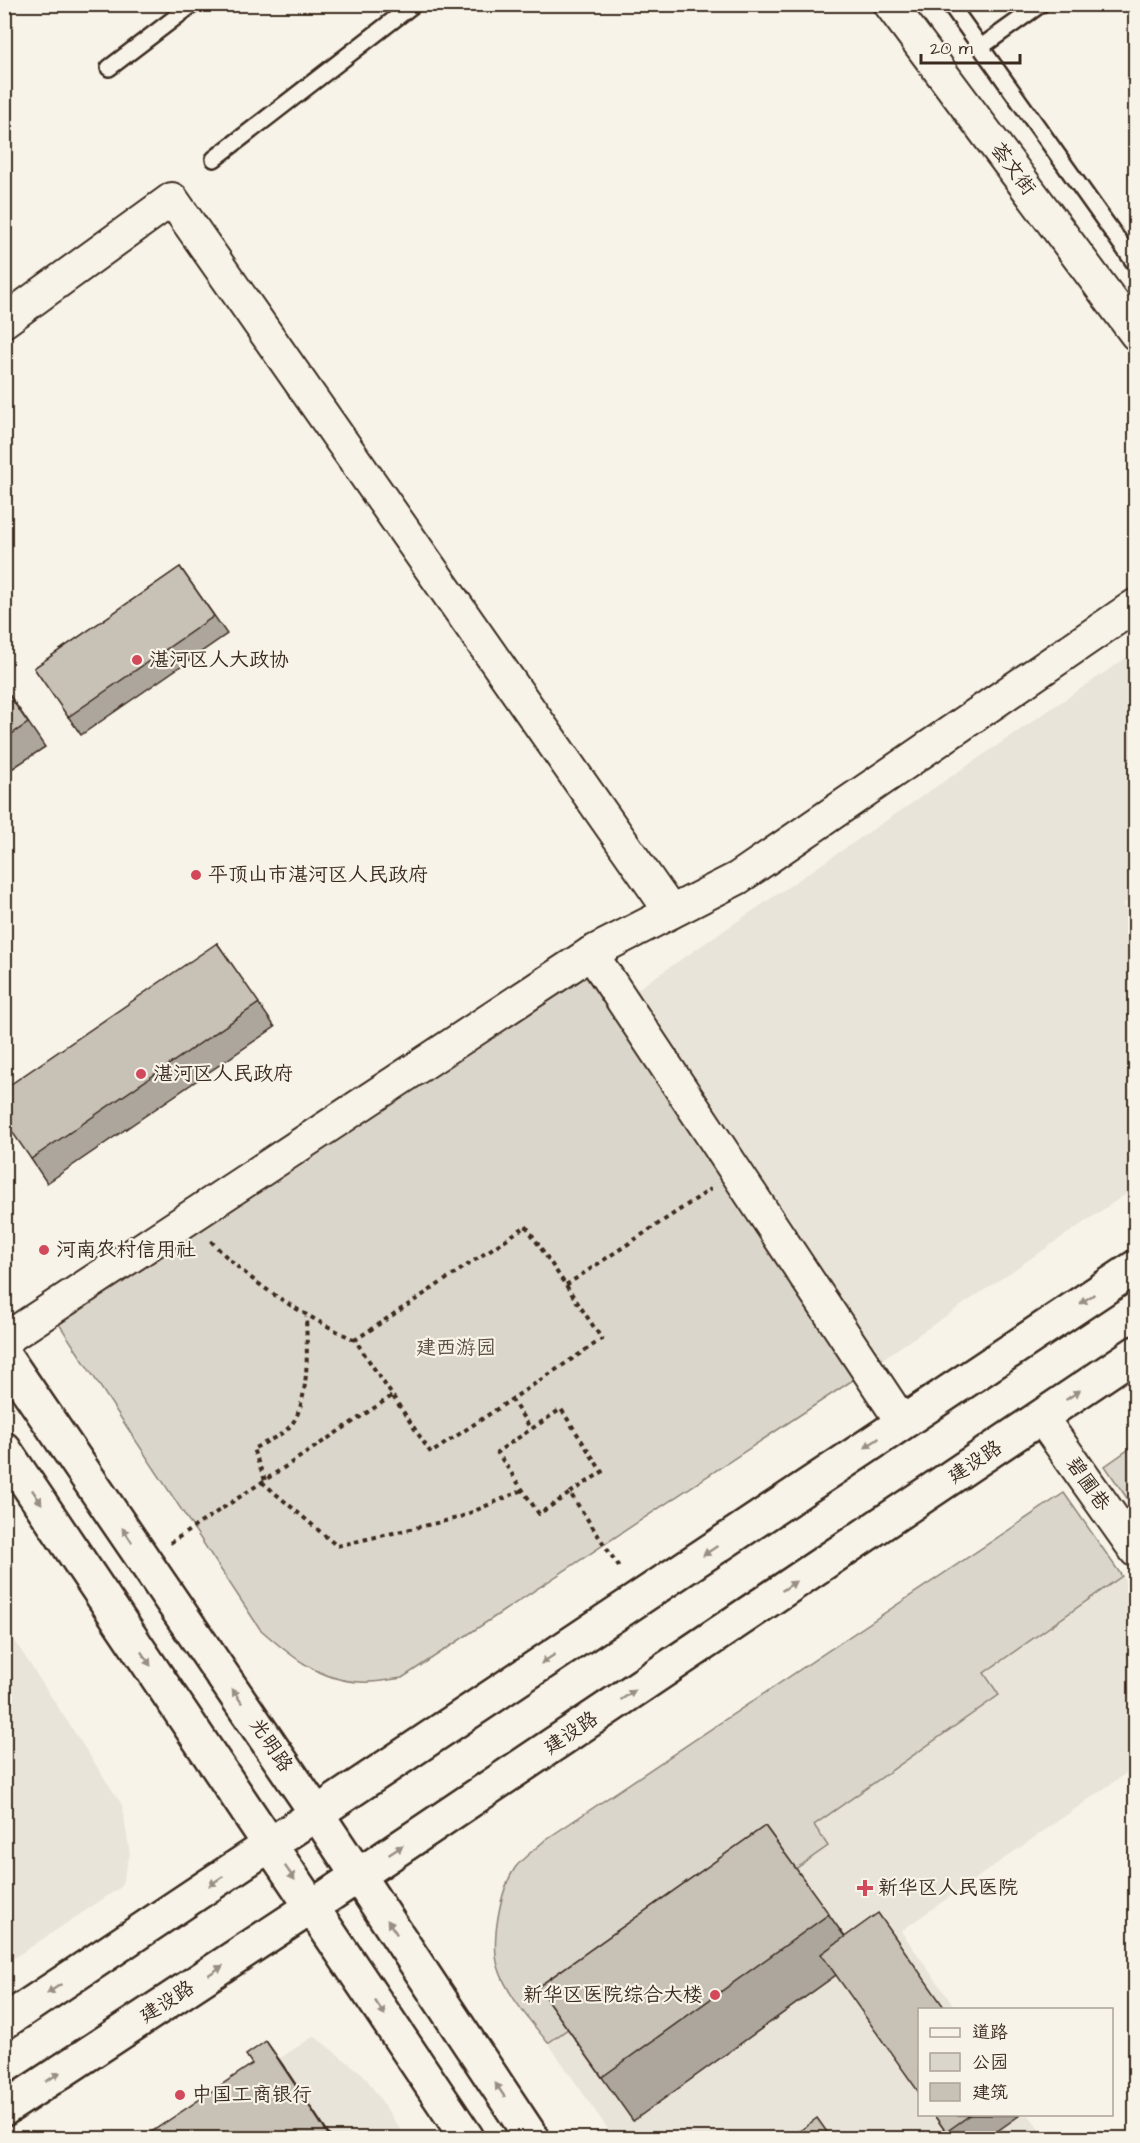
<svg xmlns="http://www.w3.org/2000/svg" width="1140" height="2143" viewBox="0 0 1140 2143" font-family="'Architects Daughter','LXGW WenKai TC',sans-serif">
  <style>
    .built { fill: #e9e4d9 }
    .green { fill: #dbd6cb; stroke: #8b8074; stroke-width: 1.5 }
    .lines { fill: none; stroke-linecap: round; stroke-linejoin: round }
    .service-casing { stroke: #3b2a1e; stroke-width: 20 }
    .minor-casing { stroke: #3b2a1e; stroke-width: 36 }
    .primary-casing { stroke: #3b2a1e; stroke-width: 38 }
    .path { stroke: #3b2a1e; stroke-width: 4; stroke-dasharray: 4.5 4.5; stroke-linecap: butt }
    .service { stroke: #f7f3e8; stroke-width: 15 }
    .minor { stroke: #f7f3e8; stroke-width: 32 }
    .primary { stroke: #f7f3e8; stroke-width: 33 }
    .wall { fill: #aca69d; stroke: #3b2a1e; stroke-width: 1.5 }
    .shaded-wall { fill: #8c877f; stroke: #3b2a1e; stroke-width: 1.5 }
    .building { fill: #c8c1b6; stroke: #3b2a1e; stroke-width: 1.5 }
    .oneway { fill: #998e83 }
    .poi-dot { fill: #d1495b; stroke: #f7f3e8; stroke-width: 2 }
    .labels { text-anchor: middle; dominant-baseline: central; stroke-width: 4.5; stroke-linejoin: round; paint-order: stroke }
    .street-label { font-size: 20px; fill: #3b2a1e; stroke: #f7f3e8 }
    .poi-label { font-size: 20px; fill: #3b2a1e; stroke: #f7f3e8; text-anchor: start }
    .park-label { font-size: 20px; fill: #5b4c41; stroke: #f7f3e8 }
  </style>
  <rect width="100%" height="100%" fill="#f7f3e8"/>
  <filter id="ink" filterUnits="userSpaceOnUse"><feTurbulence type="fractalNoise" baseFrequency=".0167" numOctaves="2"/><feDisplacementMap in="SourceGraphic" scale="12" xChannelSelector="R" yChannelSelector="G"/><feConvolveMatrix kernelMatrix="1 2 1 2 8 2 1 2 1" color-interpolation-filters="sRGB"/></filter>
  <g filter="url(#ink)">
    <g class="built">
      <polygon points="1135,652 1136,896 1123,904 1136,923 1135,1188 881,1360 633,992"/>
      <polygon points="1122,1576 1135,1595 1135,1767 901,1931 956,2009 920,2010 920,2114 1029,2115 1043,2134 1036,2138 614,2138 548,2043 828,1846 814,1825 999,1696 984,1673"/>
      <polygon points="5,1626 122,1805 130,1854 121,1887 5,1964"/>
      <polygon points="314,2036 364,2075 406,2138 158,2138"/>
    </g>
    <g class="green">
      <path d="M585 968 856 1378 402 1678C388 1680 374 1683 360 1682 320 1681 288 1654 260 1629L55 1318Z"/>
      <polygon points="1135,1445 1135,1510 1105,1466"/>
      <path d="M1064 1493 1122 1576 984 1673 999 1695 814 1825 828 1846 548 2043C530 2020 506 1994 498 1966 491 1941 500 1890 515 1868 522 1858 536 1849 545 1840Z"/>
    </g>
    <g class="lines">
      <defs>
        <g id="service">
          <polyline points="950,4 1136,265"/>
          <polyline points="981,47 1041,4"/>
          <polyline points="109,68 193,4"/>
          <polyline points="214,159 414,4"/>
        </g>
        <g id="minor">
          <polyline points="890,4 1136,334"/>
          <polyline points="4,321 172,199 671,912"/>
          <polyline points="591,953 902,1422"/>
          <polyline points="4,1340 591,953 738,878 1136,605"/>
          <polyline points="1041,1417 1136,1551"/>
        </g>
        <g id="primary">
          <polyline points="4,1355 317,1814 532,2138"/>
          <polyline points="4,1449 467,2138"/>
          <polyline points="4,2022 1136,1267"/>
          <polyline points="4,2109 313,1906 1136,1353"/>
        </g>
      </defs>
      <use href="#service" class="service-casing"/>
      <use href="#minor" class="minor-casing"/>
      <use href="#primary" class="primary-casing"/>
      <g class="path">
        <polygon points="526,1226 602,1339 431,1453 355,1340"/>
        <path d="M211 1241C250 1284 303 1315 355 1340"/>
        <polyline points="566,1285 711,1189"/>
        <polyline points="511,1399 531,1429"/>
        <path d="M265 1480 253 1449C264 1443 285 1434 292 1424 310 1399 307 1346 306 1317"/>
        <polyline points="262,1482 337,1546 458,1518 523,1490"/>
        <polyline points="570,1493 602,1472 561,1409 497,1452 539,1514 570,1493 621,1570"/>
        <polyline points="170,1543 392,1396"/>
      </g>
      <use href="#service" class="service"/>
      <use href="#minor" class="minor"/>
      <use href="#primary" class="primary"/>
    </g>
    <g class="wall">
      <polygon points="180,567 227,634 81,735 34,668"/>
      <polygon points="4,687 45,747 4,774"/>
      <polygon points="217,943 275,1027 47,1183 31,1159"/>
      <polygon points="765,1826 845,1937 836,1975 633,2121 538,1987"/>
      <polygon points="934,2115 1020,2115 986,2139 951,2139"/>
    </g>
    <polygon class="shaded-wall" points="266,2041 283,2065 332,2139 331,2139"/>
    <g class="building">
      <polygon points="180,567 214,616 68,717 34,668"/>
      <polygon points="4,688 28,723 4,739"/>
      <polygon points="217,943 259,1003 31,1159 4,1120 4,1089"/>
      <polygon points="765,1826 829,1914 602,2077 538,1987"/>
      <polygon points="878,1913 946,2010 920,2010 920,2094 821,1954"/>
      <polygon points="266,2041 331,2139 141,2139 252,2064 246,2055"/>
      <polygon points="934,2115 970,2115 946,2132"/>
      <polygon points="817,2118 832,2139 789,2139"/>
    </g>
    <defs><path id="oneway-solid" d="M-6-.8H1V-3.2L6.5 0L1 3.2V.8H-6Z" transform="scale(1.5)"/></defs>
    <g class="oneway">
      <use href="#oneway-solid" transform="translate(1087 1299) rotate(146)"/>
      <use href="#oneway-solid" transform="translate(1073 1395) rotate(-34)"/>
      <use href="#oneway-solid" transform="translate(872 1443) rotate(146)"/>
      <use href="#oneway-solid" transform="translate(37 1497) rotate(56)"/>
      <use href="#oneway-solid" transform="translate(127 1535) rotate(-124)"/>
      <use href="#oneway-solid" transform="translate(710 1551) rotate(146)"/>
      <use href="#oneway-solid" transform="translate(789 1586) rotate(-34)"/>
      <use href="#oneway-solid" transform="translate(146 1659) rotate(56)"/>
      <use href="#oneway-solid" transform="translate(548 1659) rotate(146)"/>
      <use href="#oneway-solid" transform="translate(628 1695) rotate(-34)"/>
      <use href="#oneway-solid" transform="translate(237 1696) rotate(-124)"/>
      <use href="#oneway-solid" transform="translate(396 1850) rotate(-34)"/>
      <use href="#oneway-solid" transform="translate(290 1873) rotate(55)"/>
      <use href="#oneway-solid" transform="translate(216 1881) rotate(146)"/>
      <use href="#oneway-solid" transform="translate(392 1927) rotate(-124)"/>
      <use href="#oneway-solid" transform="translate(216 1970) rotate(-33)"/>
      <use href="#oneway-solid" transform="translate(54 1989) rotate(146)"/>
      <use href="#oneway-solid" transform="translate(380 2008) rotate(56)"/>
      <use href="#oneway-solid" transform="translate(53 2077) rotate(-33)"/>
      <use href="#oneway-solid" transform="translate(500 2090) rotate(-124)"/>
    </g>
  </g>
  <g class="poi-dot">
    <circle cx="137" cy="660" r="6"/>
    <circle cx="196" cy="875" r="6"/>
    <circle cx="141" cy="1074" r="6"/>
    <circle cx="44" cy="1250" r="6"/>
    <path d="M862 1879h6v6h6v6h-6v6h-6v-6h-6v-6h6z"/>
    <circle cx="715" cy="1995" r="6"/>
    <circle cx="180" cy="2095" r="6"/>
  </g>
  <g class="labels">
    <g class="street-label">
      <text transform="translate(1013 169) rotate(53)">荟文街</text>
      <text transform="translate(975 1462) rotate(-34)">建设路</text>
      <text transform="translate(1088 1484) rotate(55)">碧圃巷</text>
      <text transform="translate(571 1733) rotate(-34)">建设路</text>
      <text transform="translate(271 1745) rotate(56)">光明路</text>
      <text transform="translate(167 2002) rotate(-33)">建设路</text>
    </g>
    <g class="poi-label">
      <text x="149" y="660">湛河区人大政协</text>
      <text x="208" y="875">平顶山市湛河区人民政府</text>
      <text x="153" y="1074">湛河区人民政府</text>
      <text x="56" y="1250">河南农村信用社</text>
      <text x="878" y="1888">新华区人民医院</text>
      <text x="703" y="1995" text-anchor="end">新华区医院综合大楼</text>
      <text x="192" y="2095">中国工商银行</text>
    </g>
    <g class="park-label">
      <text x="456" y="1348">建西游园</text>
    </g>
  </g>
  <rect width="1140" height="2143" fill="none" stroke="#f7f3e8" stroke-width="24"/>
  <rect x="12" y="12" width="1116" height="2119" fill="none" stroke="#3b2a1e" stroke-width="2" filter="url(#ink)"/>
  <rect x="918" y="2008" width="195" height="108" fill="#f7f3e8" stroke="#aca397" stroke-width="1.5"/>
  <rect x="930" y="2028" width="30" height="9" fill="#f7f3e8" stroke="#aca397" stroke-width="1.5"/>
  <text x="972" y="2038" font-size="18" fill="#3b2a1e">道路</text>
  <rect x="930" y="2053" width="30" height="18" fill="#dbd6cb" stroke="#aca397" stroke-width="1.5"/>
  <text x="972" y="2068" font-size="18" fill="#3b2a1e">公园</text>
  <rect x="930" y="2083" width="30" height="18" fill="#c8c1b6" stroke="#aca397" stroke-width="1.5"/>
  <text x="972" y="2098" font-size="18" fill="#3b2a1e">建筑</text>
  <path d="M921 54v9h99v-9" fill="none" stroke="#3b2a1e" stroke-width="3"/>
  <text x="930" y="54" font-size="18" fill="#3b2a1e" stroke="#f7f3e8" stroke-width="4.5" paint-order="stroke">20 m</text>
</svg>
